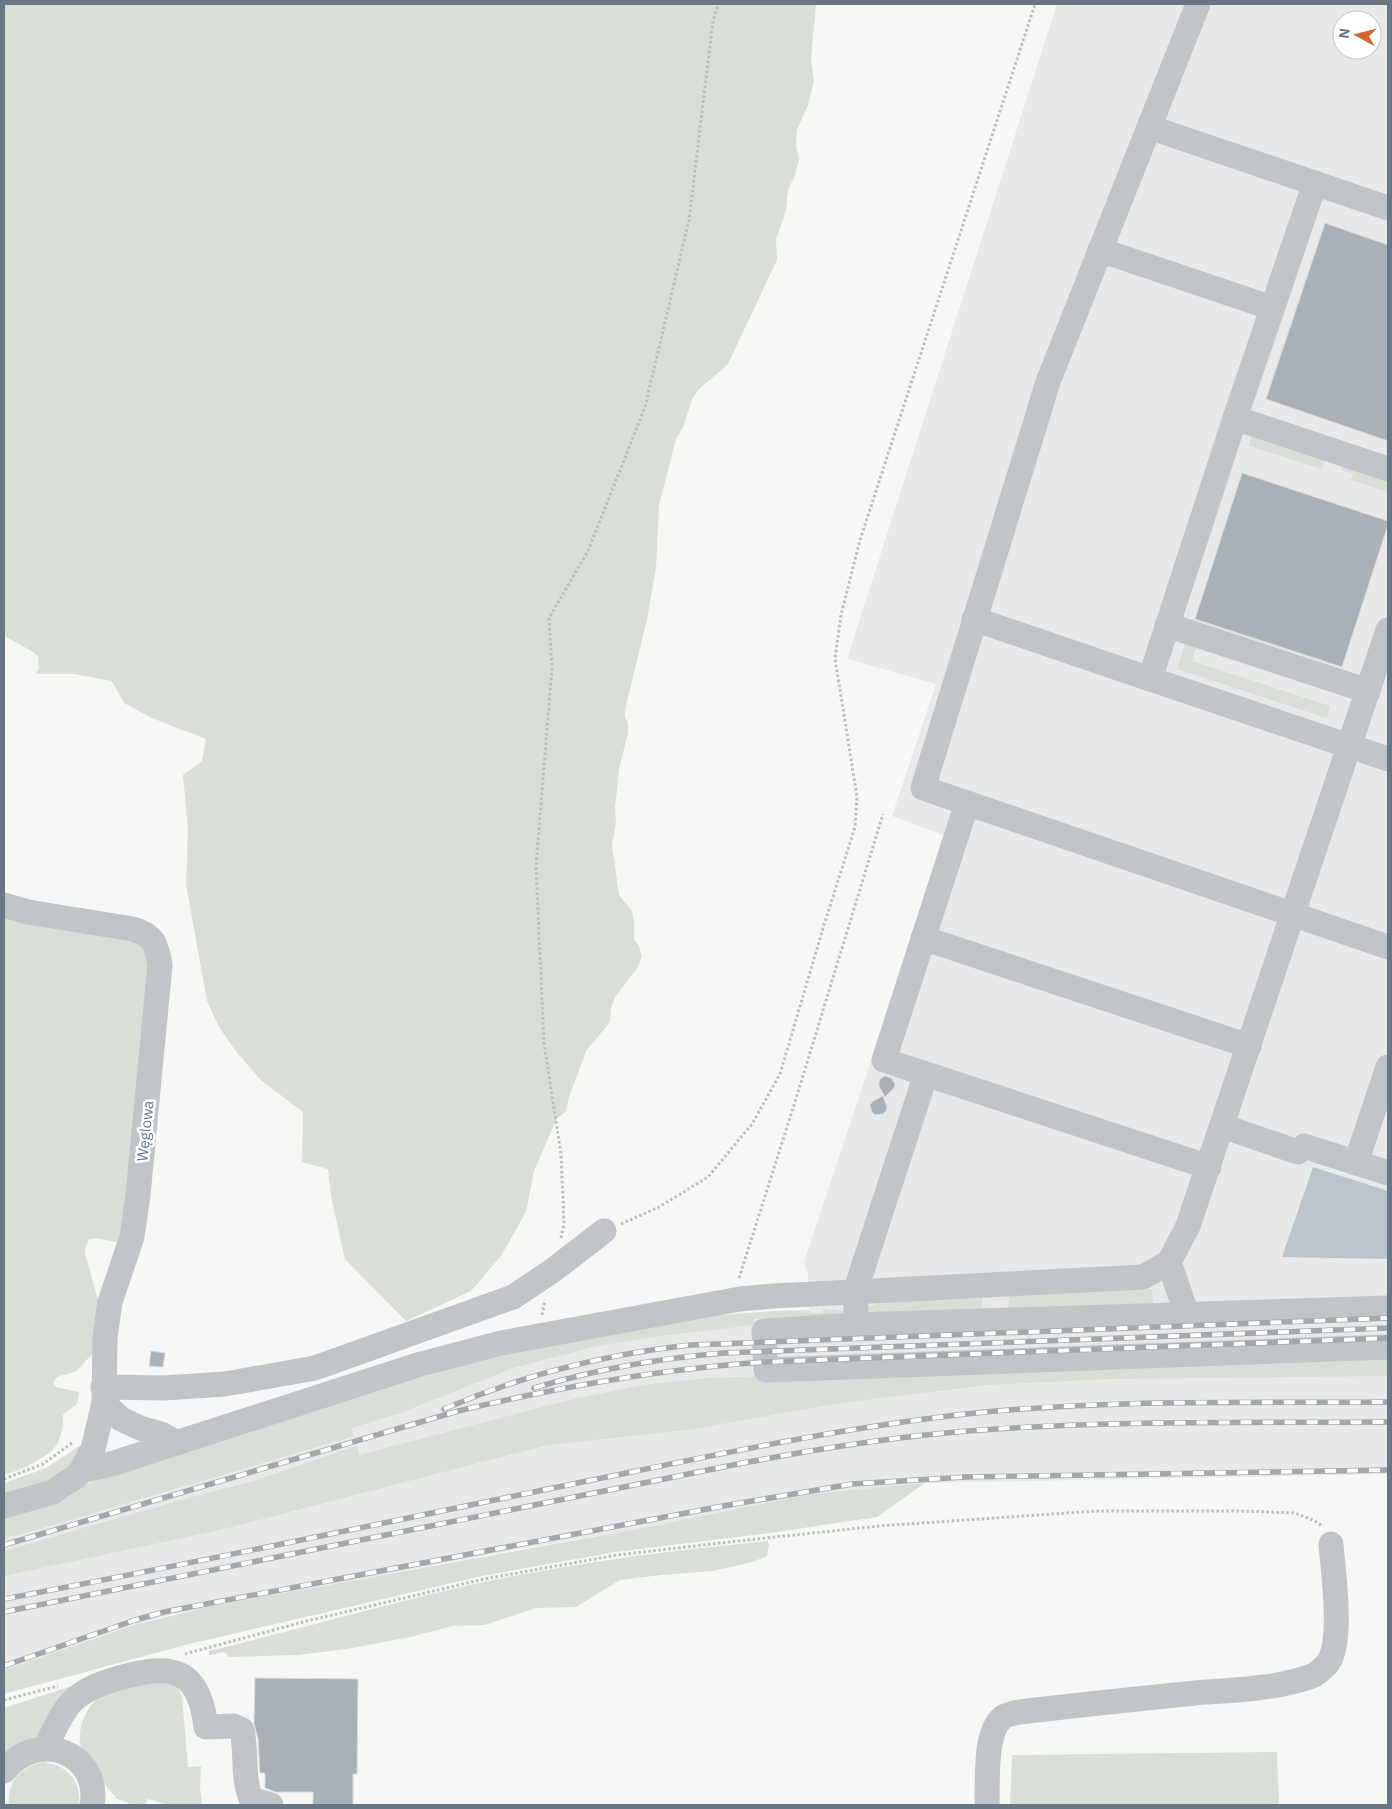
<svg xmlns="http://www.w3.org/2000/svg" width="1392" height="1809" viewBox="0 0 1392 1809" font-family="'IBM Plex Sans',sans-serif">
  <style>
    .built { fill: #e8e9e8; fill-rule: evenodd }
    .green { fill: #d9ded6 }
    .water { fill: #bcc5ca }
    .building { fill: #aab1b6; stroke: #d9d9d7 }
    .lines { fill: none; stroke-linecap: round; stroke-linejoin: round }
    .path { stroke: #bbbec0; stroke-width: 3; stroke-dasharray: 2.5 2.5; stroke-linecap: butt }
    .minor { stroke: #c1c5c8; stroke-width: 25 }
    .rail-casing { stroke: #a3a8ad; stroke-width: 5.5 }
    .rail { stroke: #fff; stroke-width: 4; stroke-dasharray: 11; stroke-linecap: butt }
    .labels { text-anchor: middle; dominant-baseline: central; stroke-width: 5; stroke-linejoin: round; paint-order: stroke }
    .street-label { font-size: 15px; fill: #697784; stroke: #fff }
  </style>
  <rect width="100%" height="100%" fill="#f7f8f5"/>
  <path class="built" d="M1057 4H1388V1474L925 1483 811 1494 637 1529 514 1550 172 1614 109 1633 4 1670V1530L411 1381 623 1337 754 1325V1319L809 1317 808 1273 804 1262 946 836 892 816 936 684 847 659ZM1342 20H1372V50H1342Z"/>
  <g class="green">
    <polygon points="4,4 816,4 811,59 814,81 808,105 797,130 796,146 799,159 795,175 788,190 786,209 776,240 777,260 728,364 698,390 692,399 684,425 676,439 659,505 656,568 647,619 626,706 625,716 628,724 628,733 619,769 615,809 616,823 612,845 619,895 632,911 634,922 634,939 639,946 642,957 638,967 615,997 611,1008 610,1022 586,1051 569,1097 566,1111 556,1120 534,1171 526,1212 501,1256 471,1291 406,1321 345,1259 331,1197 328,1169 302,1162 303,1112 262,1081 238,1054 219,1027 207,1001 186,884 188,830 183,775 202,761 206,739 152,718 124,703 112,681 74,674 36,674 39,668 38,656 30,650 4,636"/>
    <polygon points="1252,435 1325,459 1322,469 1249,446"/>
    <polygon points="1342,466 1388,481 1388,492 1351,480 1353,474 1341,470"/>
    <polygon points="1185,644 1196,648 1192,661 1330,706 1327,718 1177,669"/>
    <path d="M4 917 133 936 150 951 133 1172 118 1242C107 1241 100 1237 89 1239L86 1245 85 1253 98 1300 99 1324 97 1348 77 1371 57 1377 53 1383 56 1387 79 1392 77 1404 63 1415C63 1425 62 1437 56 1446 49 1457 16 1472 4 1475Z"/>
    <polygon points="1152,1289 1153,1303 1008,1310 1009,1295"/>
    <polygon points="982,1296 982,1310 869,1315 869,1307 885,1300"/>
    <polygon points="823,1309 847,1311 847,1314 754,1319 754,1325 659,1336 597,1346 513,1368 400,1413 352,1428 354,1436 29,1532 4,1538 4,1514 106,1477 480,1359 722,1315 775,1311 810,1310 810,1313 823,1313"/>
    <polygon points="1388,1352 1388,1376 1110,1379 987,1385 841,1403 694,1429 548,1445 220,1530 4,1576 4,1551 185,1499 250,1482 357,1446 359,1455 565,1401 642,1385 709,1378"/>
    <polygon points="81,1445 75,1461 59,1478 4,1496 4,1483 46,1468"/>
    <polygon points="925,1483 877,1517 770,1533 615,1552 482,1576 189,1644 4,1694 4,1670 131,1626 207,1607 637,1529 811,1494"/>
    <path d="M768 1541 769 1545 767 1556 752 1562 713 1571 661 1575 620 1580 576 1607 536 1608 484 1625 453 1626 410 1637 347 1649 297 1655 229 1657 225 1652 209 1655V1651C301 1629 392 1602 484 1582 578 1562 673 1550 768 1541Z"/>
    <path d="M155 1678 176 1684 182 1697 188 1767 201 1766 200 1788 202 1805H168L148 1799 145 1805H133L115 1798 116 1797C108 1790 81 1754 80 1743 78 1723 89 1701 107 1692 119 1685 141 1682 155 1678Z"/>
    <polygon points="84,1682 50,1734 4,1755 4,1708"/>
    <polygon points="1277,1752 1279,1805 1010,1805 1012,1755"/>
    <path d="M43 1762C67 1765 81 1780 79 1805H9C6 1782 21 1767 43 1762Z"/>
  </g>
  <polygon class="water" points="1313,1167 1388,1191 1388,1259 1282,1257"/>
  <g class="building">
    <polygon points="1325,223 1388,245 1388,441 1266,399"/>
    <polygon points="1242,473 1388,521 1388,525 1342,667 1195,619"/>
    <polygon points="885,1076 891,1078 895,1084 894,1088 885,1097 879,1086 879,1082 881,1078"/>
    <polygon points="883,1096 887,1107 886,1111 883,1114 875,1115 872,1112 870,1105 873,1101"/>
    <polygon points="151,1351 165,1353 163,1367 149,1366"/>
    <polygon points="255,1678 358,1679 357,1774 353,1774 353,1805 313,1805 313,1792 276,1792 265,1788 265,1773 260,1773 258,1738 254,1724"/>
  </g>
  <g class="lines">
    <g class="path">
      <polyline points="621,1224 659,1207 708,1177 752,1124 780,1074 824,925 855,827 857,796 835,659 841,615 860,540 1035,4"/>
      <polyline points="561,1238 564,1223 561,1154 544,1043 536,867 552,667 549,618 588,551 645,407 689,220 713,21 718,4"/>
      <polyline points="739,1278 795,1102 883,814"/>
      <polyline points="542,1315 545,1300"/>
      <polyline points="4,1479 43,1464 72,1443"/>
      <polyline points="185,1654 303,1622 484,1579 617,1555 738,1541 879,1526 1096,1511 1243,1511 1295,1513 1315,1521 1322,1526"/>
      <polyline points="4,1700 58,1686"/>
    </g>
    <g class="minor">
      <polyline points="1198,4 1048,382 923,788 1388,947"/>
      <polyline points="1149,127 1388,208"/>
      <polyline points="1100,250 1272,308"/>
      <polyline points="1235,418 1315,183"/>
      <polyline points="1388,469 1235,418 1150,679 1388,759"/>
      <polyline points="974,619 1150,679"/>
      <polyline points="1167,625 1368,691"/>
      <polyline points="967,803 884,1060 926,1074 855,1292 857,1325 764,1331 766,1370 1388,1347"/>
      <path d="M4 905 28 912 133 929C155 936 156 944 160 965L138 1195 132 1237 110 1302 105 1338 104 1403 93 1449 81 1471 76 1477 64 1484 53 1492 4 1506"/>
      <polyline points="923,938 1249,1046"/>
      <polyline points="926,1074 1209,1167"/>
      <polyline points="1222,1126 1298,1152 1304,1146 1388,1173"/>
      <polyline points="1356,1163 1388,1067"/>
      <polyline points="1169,1262 1187,1315"/>
      <polyline points="857,1325 1388,1308"/>
      <polyline points="103,1387 164,1388 225,1384 315,1368 513,1297 552,1271 604,1231"/>
      <polyline points="104,1403 121,1419 140,1428 161,1434 177,1443"/>
      <polyline points="81,1471 111,1464 421,1364 501,1343 740,1299 774,1296 1143,1277 1169,1262 1188,1226 1388,630"/>
      <path d="M44 1749C53 1735 58 1718 69 1705 81 1690 102 1683 119 1678 171 1663 199 1667 206 1727L233 1726 242 1730C247 1754 242 1776 251 1799L271 1805"/>
      <path d="M4 1771C38 1728 101 1753 92 1805"/>
      <path d="M987 1805C988 1783 984 1733 1002 1718 1007 1714 1014 1713 1020 1712 1078 1705 1137 1699 1195 1693 1232 1690 1277 1689 1312 1676 1317 1674 1326 1666 1329 1661 1343 1639 1333 1570 1331 1544"/>
    </g>
    <defs>
      <g id="rail">
        <path d="M534 1388C597 1369 660 1358 725 1353L1388 1328"/>
        <path d="M444 1409C523 1375 605 1354 691 1345L1388 1318"/>
        <path d="M4 1545 458 1411C559 1387 661 1369 765 1362L1388 1338"/>
        <path d="M4 1599C191 1564 377 1524 563 1486 697 1459 830 1429 966 1414 1106 1399 1247 1403 1388 1402"/>
        <path d="M4 1612 743 1463C817 1449 892 1437 968 1431 1107 1420 1248 1423 1388 1422"/>
        <polyline points="4,1666 135,1620 164,1612 723,1506 852,1484 965,1477 1388,1470"/>
      </g>
    </defs>
    <use href="#rail" class="rail-casing"/>
    <use href="#rail" class="rail"/>
  </g>
  <g class="labels">
    <g class="street-label">
      <text transform="translate(145 1131) rotate(-84)">Węglowa</text>
    </g>
  </g>
  <rect width="1392" height="1809" fill="none" stroke="#697784" stroke-width="10"/>
  <g transform="translate(1357 35) rotate(277)"><circle r="24" fill="#ffffff" stroke="#c3c9ce"/>
  <path d="M0-4L9 19L0 12L-9 19Z" fill="#d66337"/>
  <text y="-8" font-size="14" font-weight="bold" text-anchor="middle" fill="#697784">N</text>
  </g>
</svg>
